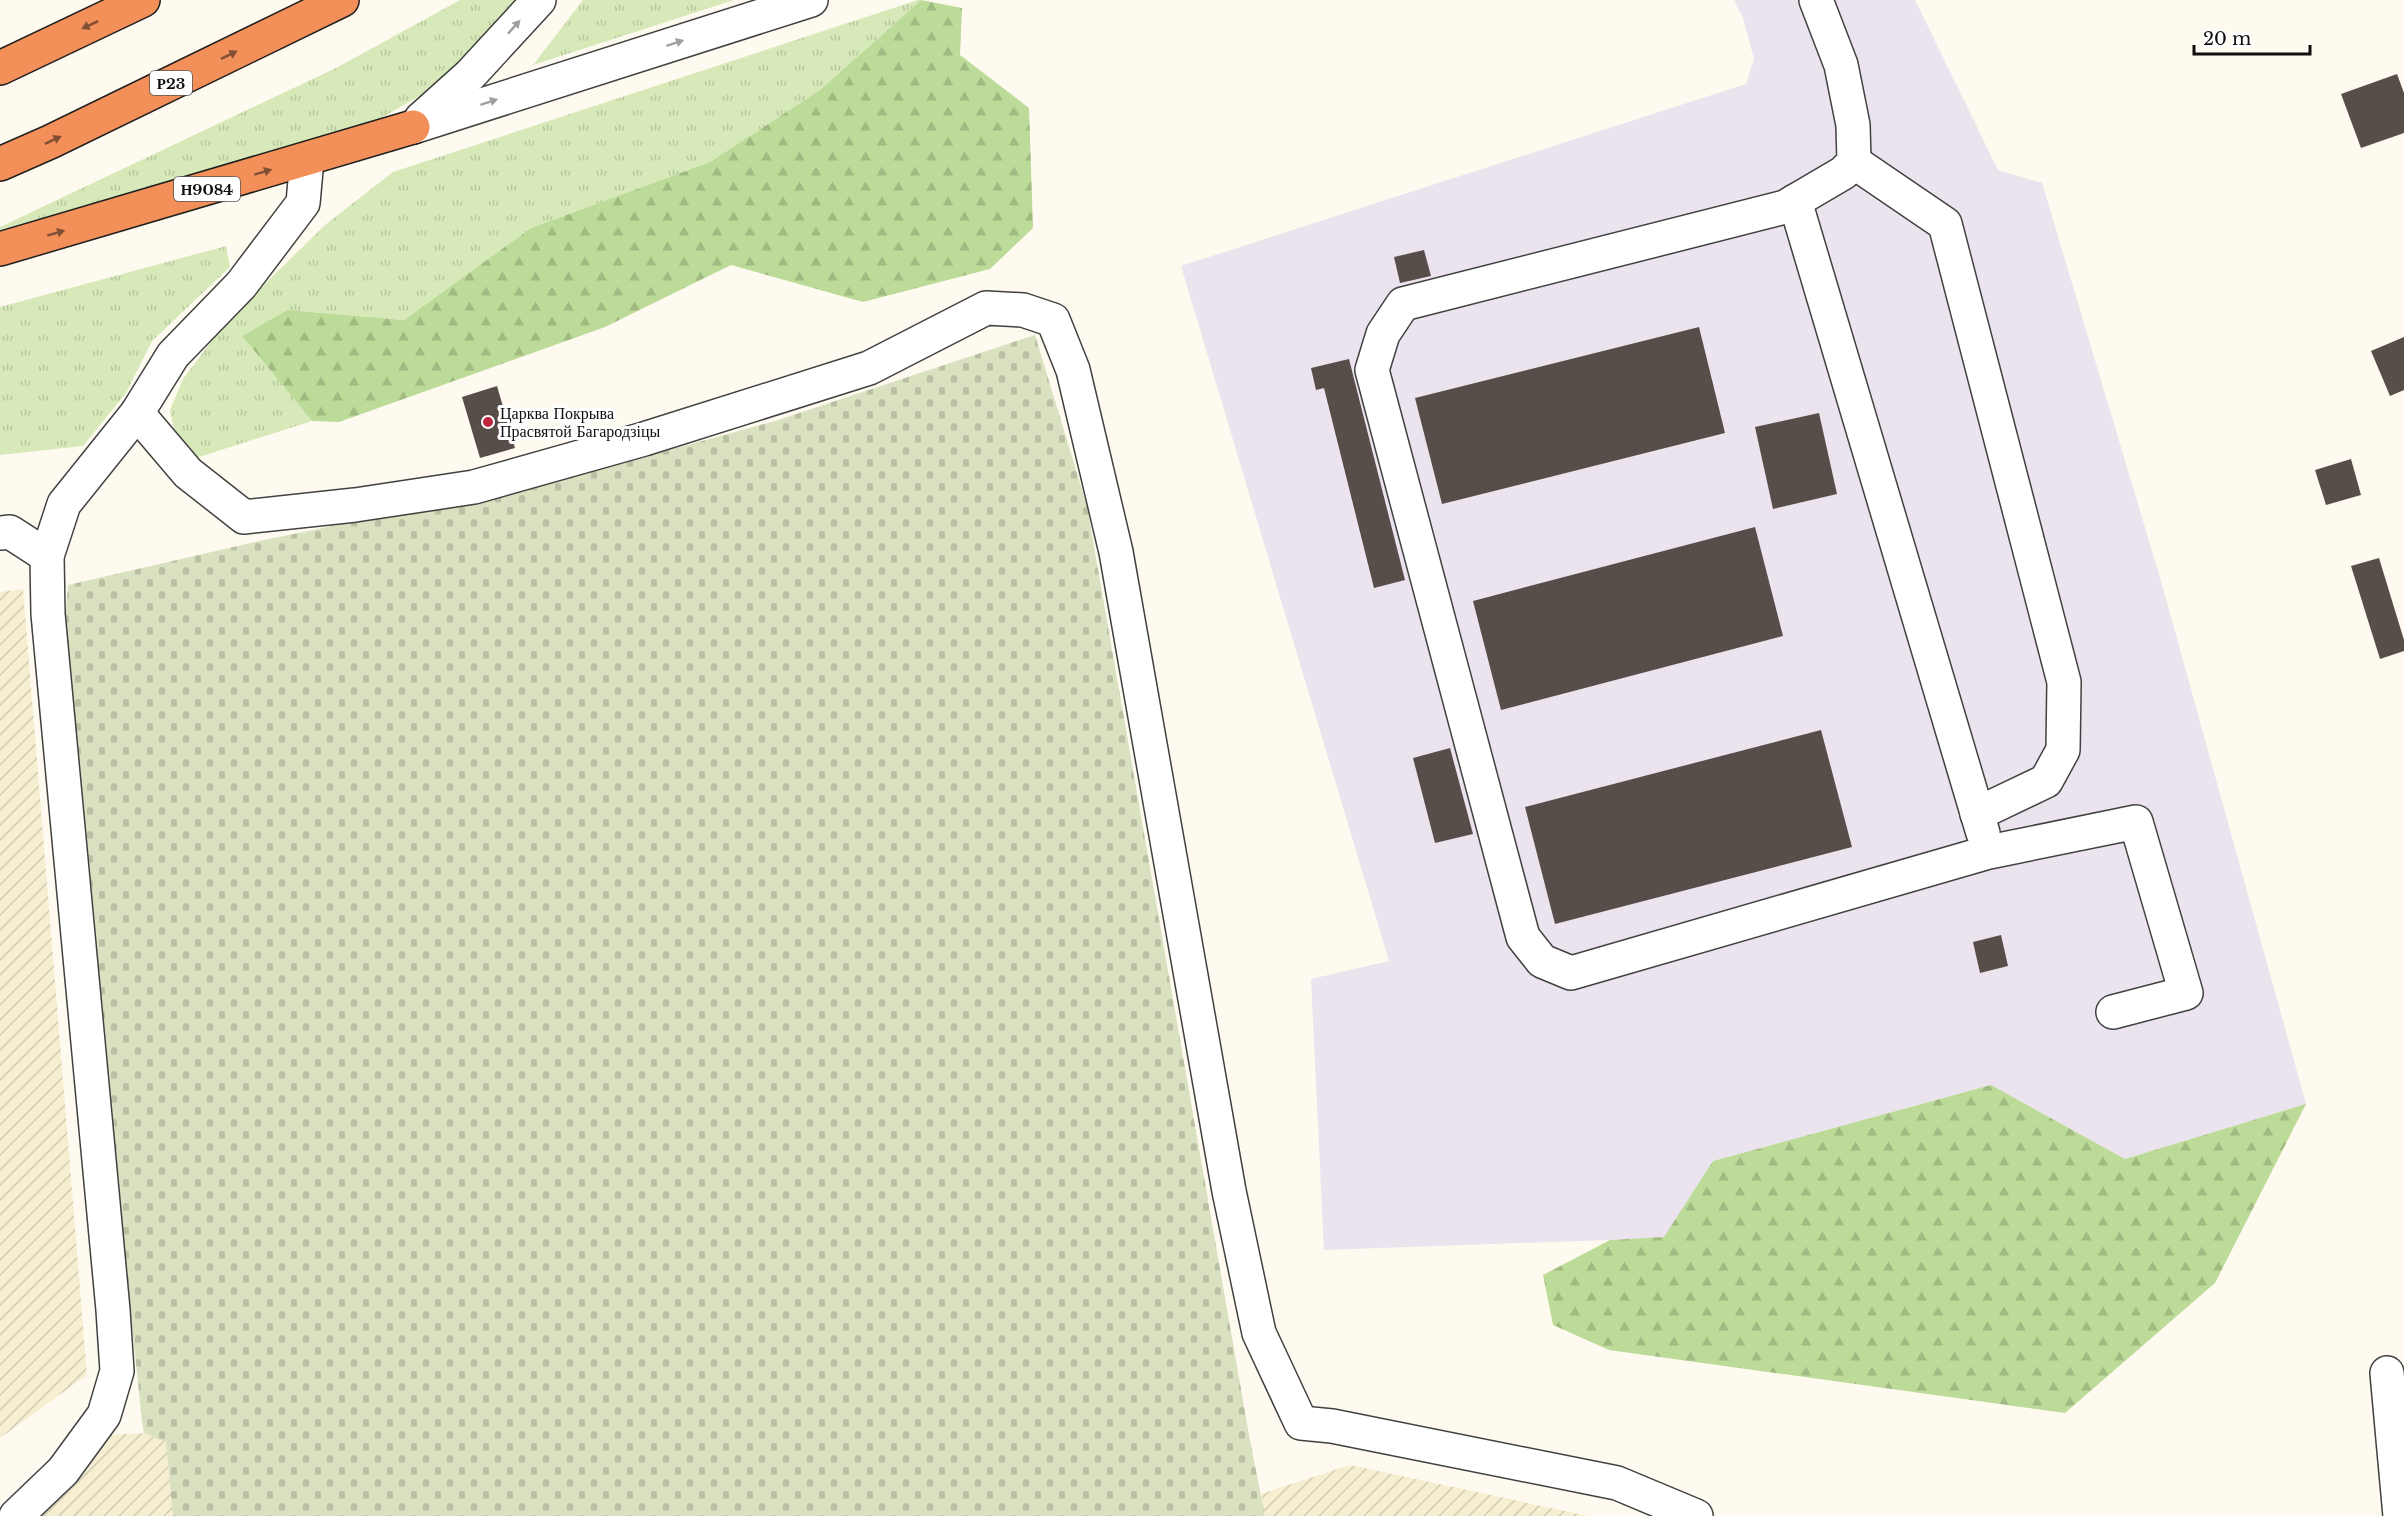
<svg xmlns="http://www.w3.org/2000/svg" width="2404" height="1516" viewBox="0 0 2404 1516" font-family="'Libre Baskerville',serif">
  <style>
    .industrial { fill: #ebe3ed }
    .farmland { fill: url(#farmland-furrows) }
    .grass { fill: url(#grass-tufts) }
    .forest { fill: url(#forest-firs) }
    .cemetery { fill: url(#cemetery-stones) }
    .building { fill: #574e4a }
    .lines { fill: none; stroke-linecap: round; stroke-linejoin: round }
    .minor-casing { stroke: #414141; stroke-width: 36 }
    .highway-casing { stroke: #1f1f1f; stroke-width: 36 }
    .minor { stroke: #fff; stroke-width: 33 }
    .highway { stroke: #f39059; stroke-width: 33 }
    .oneway { fill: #804f34 }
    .oneway2 { fill: #9f9f9f }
    .poi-dot { fill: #be263d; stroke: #fff; stroke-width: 2 }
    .labels { text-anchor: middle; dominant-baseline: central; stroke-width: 6; stroke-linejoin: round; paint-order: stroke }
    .shield { fill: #fff; stroke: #565656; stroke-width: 1.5 }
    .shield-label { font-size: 15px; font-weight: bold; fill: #0e0e0e }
    .poi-label { font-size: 16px; fill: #0e0e0e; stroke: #fff; text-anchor: start }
  </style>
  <defs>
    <pattern id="farmland-furrows" width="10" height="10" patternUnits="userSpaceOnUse" patternTransform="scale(1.5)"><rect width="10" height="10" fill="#f5eed0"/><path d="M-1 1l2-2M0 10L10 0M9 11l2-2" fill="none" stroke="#d1cbb1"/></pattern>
    <pattern id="grass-tufts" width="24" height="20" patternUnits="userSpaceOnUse" patternTransform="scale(1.5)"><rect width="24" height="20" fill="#d7e9b9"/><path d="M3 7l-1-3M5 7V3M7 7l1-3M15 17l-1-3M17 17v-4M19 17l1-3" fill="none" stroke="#b7c79e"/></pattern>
    <pattern id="forest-firs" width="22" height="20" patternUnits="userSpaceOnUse" patternTransform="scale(1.5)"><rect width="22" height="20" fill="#bcda98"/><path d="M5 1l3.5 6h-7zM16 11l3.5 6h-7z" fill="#a0ba82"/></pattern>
    <pattern id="cemetery-stones" width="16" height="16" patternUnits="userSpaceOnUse" patternTransform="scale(1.5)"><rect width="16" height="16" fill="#dae1c0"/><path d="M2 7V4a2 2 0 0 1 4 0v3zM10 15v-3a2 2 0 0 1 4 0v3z" fill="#bac0a4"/></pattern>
  </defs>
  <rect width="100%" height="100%" fill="#fffaef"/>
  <polygon class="industrial" points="1734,0 1915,0 1998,170 2042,183 2161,581 2306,1104 2125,1159 1991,1085 1713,1161 1664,1238 1324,1250 1311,979 1389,961 1181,266 1746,84 1754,59 1743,18"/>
  <g class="farmland">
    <polygon points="23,589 87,1375 0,1438 0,592"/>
    <polygon points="144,1433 166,1442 173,1516 41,1516 85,1471 103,1435"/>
    <polygon points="1350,1465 1589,1516 1265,1516 1261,1494"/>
  </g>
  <g class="grass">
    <polygon points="460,0 528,0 442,83 376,121 0,235 0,227 336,68"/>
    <polygon points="583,0 734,0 533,65"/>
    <polygon points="918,0 921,0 820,90 710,162 531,228 404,320 287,310 242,336 312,421 196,458 176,438 170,410 183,379 226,322 325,225 393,172"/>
    <polygon points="226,246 230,267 152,341 126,393 83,446 0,455 0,307"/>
  </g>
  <g class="forest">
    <polygon points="921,0 962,8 960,55 1029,108 1033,228 990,269 863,302 731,265 605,327 339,422 312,421 242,336 287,310 404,320 531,228 710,162 820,90"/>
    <polygon points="1991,1085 2125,1159 2306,1104 2215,1283 2065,1413 1609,1350 1553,1325 1543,1275 1610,1240 1664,1237 1713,1161"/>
  </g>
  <polygon class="cemetery" points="1035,335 1087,506 1249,1435 1265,1516 173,1516 166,1442 144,1433 142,1422 63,652 68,585 264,540 567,478 775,421"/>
  <g class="building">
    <polygon points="2397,74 2404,93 2404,133 2361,148 2341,94"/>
    <polygon points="1424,250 1431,276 1400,283 1394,257"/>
    <polygon points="1699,327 1725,433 1442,504 1415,398"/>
    <polygon points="2404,337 2404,390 2390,396 2371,351"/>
    <polygon points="1349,359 1405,580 1374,588 1324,388 1316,390 1311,368"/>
    <polygon points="497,386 515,448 480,458 462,397"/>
    <polygon points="1819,413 1837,494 1773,509 1755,427"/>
    <polygon points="2351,459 2361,495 2326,505 2315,470"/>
    <polygon points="1755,527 1783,636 1501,710 1473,601"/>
    <polygon points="2379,558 2404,640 2404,651 2380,659 2351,566"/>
    <polygon points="1821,730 1852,847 1555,924 1525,807"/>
    <polygon points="1450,748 1473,834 1435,843 1413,758"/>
    <polygon points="2001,935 2008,966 1980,973 1973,942"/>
  </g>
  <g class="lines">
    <defs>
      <g id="minor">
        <polyline points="1816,0 1841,65 1853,125 1854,162 1843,173 1785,207 1403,304 1383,334 1372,370 1523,937 1542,961 1571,973 1989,852 2136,822 2186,993 2113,1012"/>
        <polyline points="421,119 470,75 539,0"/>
        <polyline points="413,127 811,0"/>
        <polyline points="1854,162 1945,224 2064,682 2063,750 2046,781 1977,814"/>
        <polyline points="1795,201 1983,833"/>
        <polyline points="137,413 188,473 244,517 355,505 474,487 644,439 869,368 986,308 1023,310 1053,320 1073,370 1116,552 1229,1191 1259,1333 1301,1423 1332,1426 1617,1483 1696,1516"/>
        <polyline points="0,533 10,532 47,556"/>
        <polyline points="2387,1373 2400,1516"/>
        <polyline points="16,1516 63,1471 104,1415 117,1371 113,1310 48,614 47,556 64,504 137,413 173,355 241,285 303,203 307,159"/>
      </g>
      <g id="highway">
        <polyline points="0,68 143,0"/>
        <polyline points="0,164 50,142 342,0"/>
        <polyline points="0,249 413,127"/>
      </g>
    </defs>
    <use href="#minor" class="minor-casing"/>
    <use href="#highway" class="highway-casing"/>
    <use href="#minor" class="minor"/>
    <use href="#highway" class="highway"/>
  </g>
  <defs><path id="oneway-solid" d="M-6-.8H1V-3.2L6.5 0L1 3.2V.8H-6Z" transform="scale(1.5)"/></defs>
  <g class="oneway">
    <use href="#oneway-solid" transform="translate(90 25) rotate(155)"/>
    <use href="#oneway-solid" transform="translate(229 55) rotate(-26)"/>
    <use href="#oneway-solid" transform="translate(53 140) rotate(-25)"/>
    <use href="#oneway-solid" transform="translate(263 172) rotate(-17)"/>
    <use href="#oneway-solid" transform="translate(56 233) rotate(-16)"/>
  </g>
  <g class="oneway2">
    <use href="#oneway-solid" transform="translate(514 27) rotate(-48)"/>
    <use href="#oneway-solid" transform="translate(675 43) rotate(-18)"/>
    <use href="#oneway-solid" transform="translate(489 102) rotate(-18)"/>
  </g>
  <circle class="poi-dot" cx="488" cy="422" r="6"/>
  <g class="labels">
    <g class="shield">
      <rect x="150" y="71" width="42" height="24" rx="4.5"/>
      <rect x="174" y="177" width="66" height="24" rx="4.5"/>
    </g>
    <g class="shield-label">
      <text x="171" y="83">Р23</text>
      <text x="207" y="189">Н9084</text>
    </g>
    <g class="poi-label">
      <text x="500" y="413">Царква Покрыва<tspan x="500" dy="18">Прасвятой Багародзіцы</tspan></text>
    </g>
  </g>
  <path d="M2194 45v9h116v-9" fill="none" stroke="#0e0e0e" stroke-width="3"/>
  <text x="2203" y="45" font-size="18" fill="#0e0e0e" stroke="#ffffff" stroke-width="4.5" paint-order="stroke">20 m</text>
</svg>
